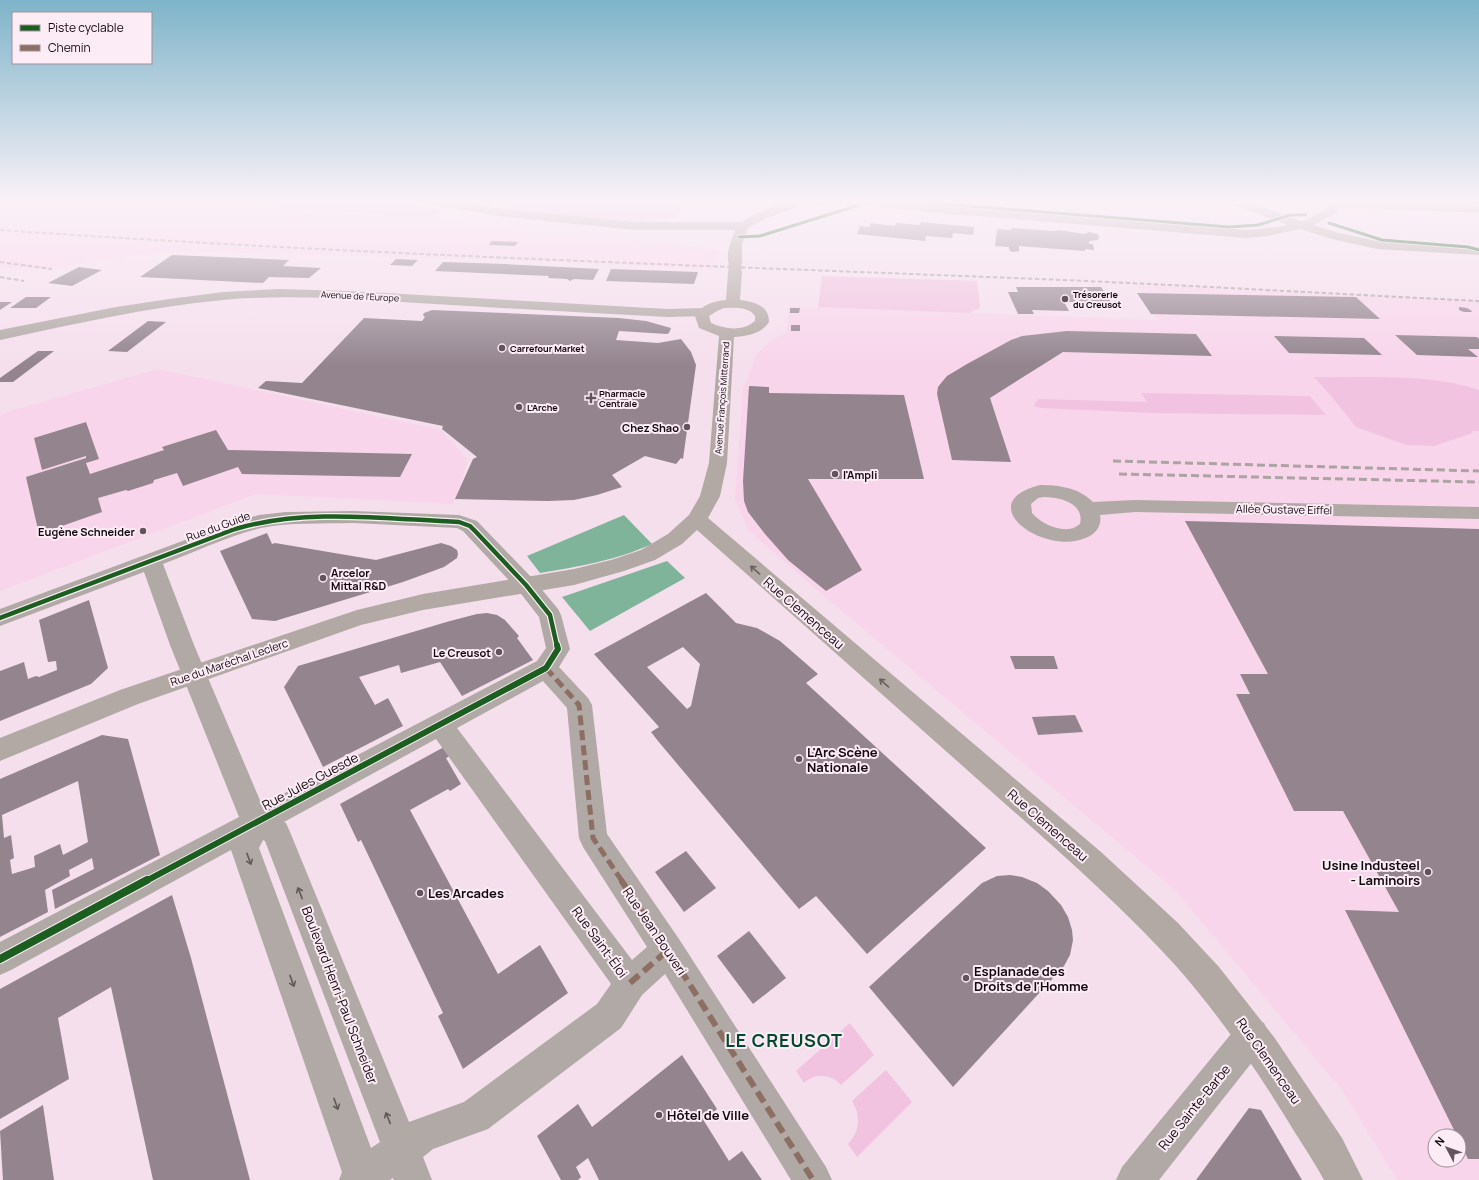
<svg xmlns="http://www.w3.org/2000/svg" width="1479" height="1180" viewBox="0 0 1479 1180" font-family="Manrope,sans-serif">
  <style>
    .built { fill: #f8d5eb; fill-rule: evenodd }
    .green { fill: #f1c3e0 }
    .water { fill: #7fb49b }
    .building { fill: #93848e; fill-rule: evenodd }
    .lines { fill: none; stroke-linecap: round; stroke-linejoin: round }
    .street { fill: #b0a9a5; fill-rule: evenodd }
    .secondary { fill: #b2a8a4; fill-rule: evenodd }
    .rail-far1 { stroke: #aca3a3; stroke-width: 2; stroke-dasharray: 4.5 2.5; stroke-linecap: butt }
    .rail { stroke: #aca3a3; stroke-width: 3; stroke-dasharray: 8 4; stroke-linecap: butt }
    .secondary-bridge { stroke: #b2a8a4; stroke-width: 13 }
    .quiet-far1 { stroke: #8d6e63; stroke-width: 5; stroke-dasharray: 10 5; stroke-linecap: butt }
    .quiet { stroke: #8d6e63; stroke-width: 6; stroke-dasharray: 12 6; stroke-linecap: butt }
    .cycleway-far3-casing { stroke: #fcecf5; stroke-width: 4.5 }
    .cycleway-far2-casing { stroke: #fcecf5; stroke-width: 7 }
    .cycleway-far1-casing { stroke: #fcecf5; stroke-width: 8 }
    .cycleway-casing { stroke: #fcecf5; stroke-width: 10 }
    .cycleway-far3 { stroke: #1b5e20; stroke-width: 3 }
    .cycleway-far2 { stroke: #1b5e20; stroke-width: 4.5 }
    .cycleway-far1 { stroke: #1b5e20; stroke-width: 6 }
    .cycleway { stroke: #1b5e20; stroke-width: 8 }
    .oneway { stroke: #6b6061 }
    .oneway2 { stroke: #62585a }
    .poi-dot { fill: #63535d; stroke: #fcecf5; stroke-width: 1.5 }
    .labels { text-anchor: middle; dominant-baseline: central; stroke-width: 4; stroke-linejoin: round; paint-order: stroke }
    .far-poi-label { font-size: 9px; font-weight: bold; fill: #140810; stroke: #fcecf5; text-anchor: start }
    .far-street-label { font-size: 9px; fill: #140810; stroke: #fcecf5 }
    .poi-label { font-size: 11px; font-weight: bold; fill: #140810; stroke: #fcecf5; text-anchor: end }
    .street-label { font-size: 11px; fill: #140810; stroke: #fcecf5 }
    .near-street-label { font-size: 13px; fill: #140810; stroke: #fcecf5 }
    .near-poi-label { font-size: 13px; font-weight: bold; fill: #140810; stroke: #fcecf5; text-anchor: start }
    .near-district-label { font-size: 18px; font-weight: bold; letter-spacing: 1px; fill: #01492d; stroke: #fcecf5 }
  </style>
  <rect width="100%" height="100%" fill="#f5dfed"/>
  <g class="built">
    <polygon points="0,199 54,199 236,205 430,217 522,231 718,249 713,269 508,260 169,251 44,269 0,268"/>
    <polygon points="941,199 1015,199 1016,205 959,201"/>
    <path d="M1137 285 1479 301V1180H1397L1342 1090 1176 891 825 597 748 530 735 500 743 389 757 354 773 339 786 334 789 306 1157 320ZM1435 1136H1459V1160H1435Z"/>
    <polygon points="158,369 441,430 468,460 454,504 256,494 0,591 0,416 7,412"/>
  </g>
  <g class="green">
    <polygon points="54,199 393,199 441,211 430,217 236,205"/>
    <polygon points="460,199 676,199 681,211 677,217 640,222 546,213"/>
    <polygon points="822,276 977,281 980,308 969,313 818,307"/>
    <path d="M1314 377C1367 378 1429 373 1479 390V431H1472L1473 433 1434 446 1406 445 1356 427 1332 397Z"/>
    <polygon points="1141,393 1310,396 1326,415 1152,413 1041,408 1034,406 1038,399 1147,402"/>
    <path d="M850 1023 874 1055 841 1085C831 1074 816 1072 804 1083L796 1071Z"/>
    <path d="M886 1070 912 1102 857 1157 848 1144C860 1132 861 1115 852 1101Z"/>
  </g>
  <g class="water">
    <path d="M624 515 652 544C614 561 581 566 540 573L527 556Z"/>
    <polygon points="667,561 685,578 590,631 562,597"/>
  </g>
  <g class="building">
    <polygon points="1364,199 1479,199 1479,204 1370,203"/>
    <polygon points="921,222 974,227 973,235 953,233 952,238 926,236 925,241 857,234 860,226 869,227 871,223 895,226 896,223 920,225"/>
    <polygon points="1011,228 1054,231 1059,230 1084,234 1089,232 1098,234 1099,236 1098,240 1089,241 1089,244 1093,244 1094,250 1085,249 1085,251 1019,246 1019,251 1012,252 1009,250 1009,247 995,246 997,229 1011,230"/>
    <polygon points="492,241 518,242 515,246 489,245"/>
    <polygon points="172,255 289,260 283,266 321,268 309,278 269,277 263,283 140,277"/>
    <polygon points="396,259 418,260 412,266 390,265"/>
    <polygon points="443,262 505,264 599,269 593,280 574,279 570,281 567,279 548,278 549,276 435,271"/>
    <polygon points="79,267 102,270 72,286 48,283"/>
    <polygon points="611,269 698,272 694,284 606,281"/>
    <polygon points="1016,287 1101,287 1111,302 1064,302 1069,311 1032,310 1034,314 1018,314 1008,292 1018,292"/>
    <polygon points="1137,293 1356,297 1380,319 1151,314"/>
    <polygon points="26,297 51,297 36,308 10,308"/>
    <polygon points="0,302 12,302 0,310"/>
    <polygon points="1459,307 1467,308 1472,311 1471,312 1464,312 1459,310"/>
    <polygon points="790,308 800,308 799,313 790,313"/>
    <polygon points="432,310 619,318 646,321 671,328 669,333 667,334 619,331 616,340 658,343 681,339 691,352 696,365 683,459 681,458 676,464 645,456 612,475 622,487 597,495 574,500 548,501 455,499 473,459 477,457 442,429 443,426 258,388 266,381 302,383 364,318 422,321 425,317 423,315 424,313"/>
    <polygon points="148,321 166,322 127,352 108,351"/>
    <rect x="791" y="325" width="9" height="6"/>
    <polygon points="1067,331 1196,334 1212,356 1063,352 990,398 1011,462 952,460 937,394 938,387 942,382 947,376 967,364 1011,340 1022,336"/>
    <polygon points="1395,335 1477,337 1479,339 1479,349 1468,349 1478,357 1417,355"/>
    <polygon points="1274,336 1364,338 1382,355 1289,353"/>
    <polygon points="38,351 54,351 13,382 0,382 0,378"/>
    <polygon points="749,386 769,387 769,393 904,395 924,479 808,479 862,570 826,591 788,560 765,534 748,512 744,501 743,481"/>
    <polygon points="86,422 99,459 86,463 90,474 164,450 162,447 216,430 228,450 412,454 400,477 242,474 238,467 183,486 177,473 154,480 153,483 128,491 126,490 98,498 102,512 39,534 26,477 86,458 86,456 42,470 34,438"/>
    <polygon points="1185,521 1479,529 1479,1159 1468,1159 1459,1141 1459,1136 1457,1136 1345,910 1399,912 1343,811 1294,811 1236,694 1250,694 1240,674 1268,674"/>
    <polygon points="267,533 272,544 275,543 376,560 441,543 451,546 457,550 458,554 457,558 444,567 403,582 275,621 252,619 220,551"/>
    <path d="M706 593 736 623 757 628 780 641 818 674 806 683 986 848 867 954 816 896 799 909 658 741 651 732 659 727 594 654ZM683 647 700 664 691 706 687 709 647 667Z"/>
    <polygon points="89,600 108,668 91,684 0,721 0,671 24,662 28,679 36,676 39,677 57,670 56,661 48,662 39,620"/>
    <polygon points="487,613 497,615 505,620 519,636 517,638 533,660 462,696 440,662 401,673 399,665 359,677 375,705 388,698 403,726 323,767 284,687 298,666 450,621 477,614"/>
    <polygon points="1010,656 1054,656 1058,669 1015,669"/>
    <polygon points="1075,715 1083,732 1038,735 1032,717"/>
    <path d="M102 735 128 739 160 855 55 909 52 890 94 869 92 858 69 870 70 876 45 890 48 912 0 937V779ZM78 781 88 842 63 855 60 844 34 856 35 867 12 874 10 860 14 858 11 835 4 838 2 815Z"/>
    <polygon points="444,747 450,756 446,758 461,784 450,791 448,789 410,810 498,974 540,945 568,993 463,1069 438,1016 443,1013 361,840 358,842 340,804"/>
    <polygon points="686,851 716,888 684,912 655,872"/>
    <polygon points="1010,875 1022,877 1037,883 1048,891 1061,905 1068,917 1072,930 1073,940 1070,955 1064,966 953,1087 869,987 982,883 997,876"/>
    <polygon points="172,895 191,958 250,1180 153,1180 111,987 58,1018 69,1079 0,1119 0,989"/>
    <polygon points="749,931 786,978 753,1004 717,956"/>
    <polygon points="682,1055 717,1109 704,1121 729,1161 742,1151 762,1180 599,1180 588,1158 576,1167 581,1177 578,1180 561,1180 537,1136 578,1104 592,1127"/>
    <polygon points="43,1105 54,1180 3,1180 0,1131"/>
    <polygon points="1249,1108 1261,1110 1302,1180 1196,1180"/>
  </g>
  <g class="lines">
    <g class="street">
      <polygon points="1222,199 1239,199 1304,222 1306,225 1304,228 1296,228 1223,201"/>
      <polygon points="1337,202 1479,205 1479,213 1333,207 1331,205 1333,203"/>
      <path d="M279 289 349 291 668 309 704 308 709 309 711 312 709 315 704 316 668 317C585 313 502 308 418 303 353 299 288 294 223 300 148 307 74 324 0 340V330L116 307 169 299 223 292Z"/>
      <path d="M1040 485C1060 485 1079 488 1093 502L1135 500 1479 507V519L1135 512 1100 515C1102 524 1097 533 1088 537 1045 558 969 503 1040 485ZM1044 497C1059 497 1085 503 1080 524 1067 536 1042 525 1032 513L1031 504 1038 498Z"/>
      <path d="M353 511 459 515 477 521 534 580 558 609 561 615 570 649 559 667 588 698 592 705 607 834 679 939 826 1167 832 1180H791L665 974 642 995 621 1028 488 1129 433 1149 423 1157 432 1180H394L393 1178 390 1180H339L342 1172 231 850 11 970 0 975V942L239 817 170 645 144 572 0 626V609L228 524 259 515 286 512ZM353 523 457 528 463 531 518 590 539 617 546 648 537 661 262 805 194 645 163 564C193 553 230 535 261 528 291 522 322 524 353 523ZM543 681 567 708 579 838 583 847 647 947 632 960 457 728ZM436 739 611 984 597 1004 464 1102 409 1122 290 832 286 823 284 822ZM263 840 265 841 380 1142 371 1148 259 848Z"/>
      <polygon points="1252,1018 1264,1023 1269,1035 1264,1047 1159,1180 1116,1180 1122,1167 1240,1023"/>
    </g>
    <g class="secondary">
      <path d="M414 199H443L498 208 634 222H741L757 213 796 199H840L839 201 817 205 807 203 765 219 748 228 742 244V263L740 266H730C724 256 732 239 735 230H634L498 216 419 202Z"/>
      <path d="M841 199H881L926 204 1246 230C1275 228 1309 225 1331 204L1329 202 1330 199H1342L1341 202 1343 205 1334 214 1313 225 1339 233 1377 241 1479 247V255L1377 249 1332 239 1300 229 1268 236 1246 238 926 212 846 202Z"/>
      <path d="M735 268 740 269 742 272 740 300C754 302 769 305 769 322 761 334 747 336 734 337L727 463 720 496 708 518 1101 852 1178 923 1219 967 1274 1037 1342 1138 1363 1180H1324C1315 1163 1304 1147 1294 1131 1259 1073 1221 1017 1176 966 1138 924 1097 886 1055 848L697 530 682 544 655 560 624 571 574 585 423 610 361 625 138 704 0 761V738L120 690 357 610 423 594 574 569 611 560 641 550 668 534 689 515 700 496 709 463 719 336 699 328 695 316C702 305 713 301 726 300L728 272 730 269ZM724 308C734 308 748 306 755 316V321C742 332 725 329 711 323L709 316 717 311Z"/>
    </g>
    <g class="rail-far1">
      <path d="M0 230C329 253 659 264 988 277 1152 283 1316 293 1479 301"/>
      <polyline points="0,262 52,269"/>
      <polyline points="0,277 24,281"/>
    </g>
    <g class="rail">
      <polyline points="1113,461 1479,471"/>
      <polyline points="1119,474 1479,482"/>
    </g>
    <polyline class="secondary-bridge" points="735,263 735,272"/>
    <polyline class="quiet-far1" points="546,668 579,705 593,838 622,881"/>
    <g class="quiet">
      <polyline points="621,880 668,950 813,1180"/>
      <polyline points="630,983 668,950"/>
    </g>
    <defs>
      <g id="cycleway-far3">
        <polyline points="883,199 1229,227 1258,225 1290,215 1306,215"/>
        <polyline points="1329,223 1382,240 1468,247 1479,250"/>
        <polyline points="739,237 760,236 859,205"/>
      </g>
      <path id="cycleway-far2" d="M0 618 235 529C307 508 385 519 459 522L470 526 476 532 526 585 550 615 557 646"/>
      <polyline id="cycleway-far1" points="146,881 546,668 558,649 557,645"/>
      <polyline id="cycleway" points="0,959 147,880"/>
    </defs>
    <use href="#cycleway-far3" class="cycleway-far3-casing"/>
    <use href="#cycleway-far2" class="cycleway-far2-casing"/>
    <use href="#cycleway-far1" class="cycleway-far1-casing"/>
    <use href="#cycleway" class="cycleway-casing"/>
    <use href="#cycleway-far3" class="cycleway-far3"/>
    <use href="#cycleway-far2" class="cycleway-far2"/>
    <use href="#cycleway-far1" class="cycleway-far1"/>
    <use href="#cycleway" class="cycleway"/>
  </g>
  <defs><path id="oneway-shaft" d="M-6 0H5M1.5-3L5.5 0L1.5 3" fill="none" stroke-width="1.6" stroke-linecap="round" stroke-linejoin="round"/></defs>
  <g class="oneway">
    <use href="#oneway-shaft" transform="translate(755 570) rotate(-139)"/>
    <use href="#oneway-shaft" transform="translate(884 683) rotate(-139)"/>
  </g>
  <g class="oneway2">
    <use href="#oneway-shaft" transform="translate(249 859) rotate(70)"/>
    <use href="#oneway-shaft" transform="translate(300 893) rotate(-111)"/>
    <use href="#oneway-shaft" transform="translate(292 981) rotate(70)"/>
    <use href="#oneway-shaft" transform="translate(336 1104) rotate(70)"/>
    <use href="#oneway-shaft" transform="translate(388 1118) rotate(-112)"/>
  </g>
  <linearGradient id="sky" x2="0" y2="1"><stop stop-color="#7eb4c9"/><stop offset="0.55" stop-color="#faf1f7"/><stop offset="1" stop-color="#faf1f7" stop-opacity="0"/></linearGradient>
  <rect width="1479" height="365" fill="url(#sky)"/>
  <g class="poi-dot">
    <circle cx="1065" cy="299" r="4"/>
    <circle cx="502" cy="348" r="4"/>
    <path d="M589 392h4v4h4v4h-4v4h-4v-4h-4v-4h4z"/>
    <circle cx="519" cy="407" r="4"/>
    <circle cx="687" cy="427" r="4"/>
    <circle cx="835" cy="474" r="4"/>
    <circle cx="143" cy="531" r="4"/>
    <circle cx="323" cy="578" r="4"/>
    <circle cx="499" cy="652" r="4"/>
    <circle cx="799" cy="759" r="4"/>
    <circle cx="1428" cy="872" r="4"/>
    <circle cx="420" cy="893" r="4"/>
    <circle cx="966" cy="978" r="4"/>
    <circle cx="659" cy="1115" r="4"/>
  </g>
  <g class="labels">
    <g class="far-poi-label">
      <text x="1073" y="294">Trésorerie<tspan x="1073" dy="10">du Creusot</tspan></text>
      <text x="510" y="348">Carrefour Market</text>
      <text x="599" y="393">Pharmacie<tspan x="599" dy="10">Centrale</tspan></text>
      <text x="527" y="407">L'Arche</text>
    </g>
    <g class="far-street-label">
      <text transform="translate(360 296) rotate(3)">Avenue de l'Europe</text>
      <text transform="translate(722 398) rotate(-86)">Avenue François Mitterrand</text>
    </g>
    <g class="poi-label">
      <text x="679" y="427">Chez Shao</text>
      <text x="843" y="474" text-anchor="start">l'Ampli</text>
      <text x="135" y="531">Eugène Schneider</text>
      <text x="331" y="572" text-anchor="start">Arcelor<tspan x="331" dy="13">Mittal R&amp;D</tspan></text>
      <text x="491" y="652">Le Creusot</text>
    </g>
    <g class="street-label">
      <text transform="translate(1284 509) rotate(1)">Allée Gustave Eiffel</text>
      <text transform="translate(218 526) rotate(-20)">Rue du Guide</text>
      <text transform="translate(229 662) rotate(-19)">Rue du Maréchal Leclerc</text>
    </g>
    <g class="near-street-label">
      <text transform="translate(804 613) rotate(41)">Rue Clemenceau</text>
      <text transform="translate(310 781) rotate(-28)">Rue Jules Guesde</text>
      <text transform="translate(1048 825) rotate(41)">Rue Clemenceau</text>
      <text transform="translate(655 931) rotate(56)">Rue Jean Bouveri</text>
      <text transform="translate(600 942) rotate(54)">Rue Saint-Éloi</text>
      <text transform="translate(340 995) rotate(69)">Boulevard Henri-Paul Schneider</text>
      <text transform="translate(1269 1061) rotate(55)">Rue Clemenceau</text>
      <text transform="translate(1194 1107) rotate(-51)">Rue Sainte-Barbe</text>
    </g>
    <g class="near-poi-label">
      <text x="807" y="752">L'Arc Scène<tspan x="807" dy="15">Nationale</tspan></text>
      <text x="1420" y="865" text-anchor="end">Usine Industeel<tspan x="1420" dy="15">- Laminoirs</tspan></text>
      <text x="428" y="893">Les Arcades</text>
      <text x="974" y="971">Esplanade des<tspan x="974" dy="15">Droits de l'Homme</tspan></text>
      <text x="667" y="1115">Hôtel de Ville</text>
    </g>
    <g class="near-district-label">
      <text x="784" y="1040">LE CREUSOT</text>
    </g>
  </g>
  <rect x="12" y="12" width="140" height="52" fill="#fcecf5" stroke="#9f9199"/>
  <rect x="20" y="25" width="20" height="6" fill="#1b5e20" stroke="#9f9199"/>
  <text x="48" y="32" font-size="12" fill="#140810">Piste cyclable</text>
  <rect x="20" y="45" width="20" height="6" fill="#8d6e63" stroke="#9f9199"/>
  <text x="48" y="52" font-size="12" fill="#140810">Chemin</text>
  <g transform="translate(1447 1148) rotate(311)"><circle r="19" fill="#fcecf5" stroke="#9f9199"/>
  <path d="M0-3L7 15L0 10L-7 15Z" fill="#63535d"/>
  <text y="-6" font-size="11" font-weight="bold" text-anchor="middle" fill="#140810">N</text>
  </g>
</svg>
